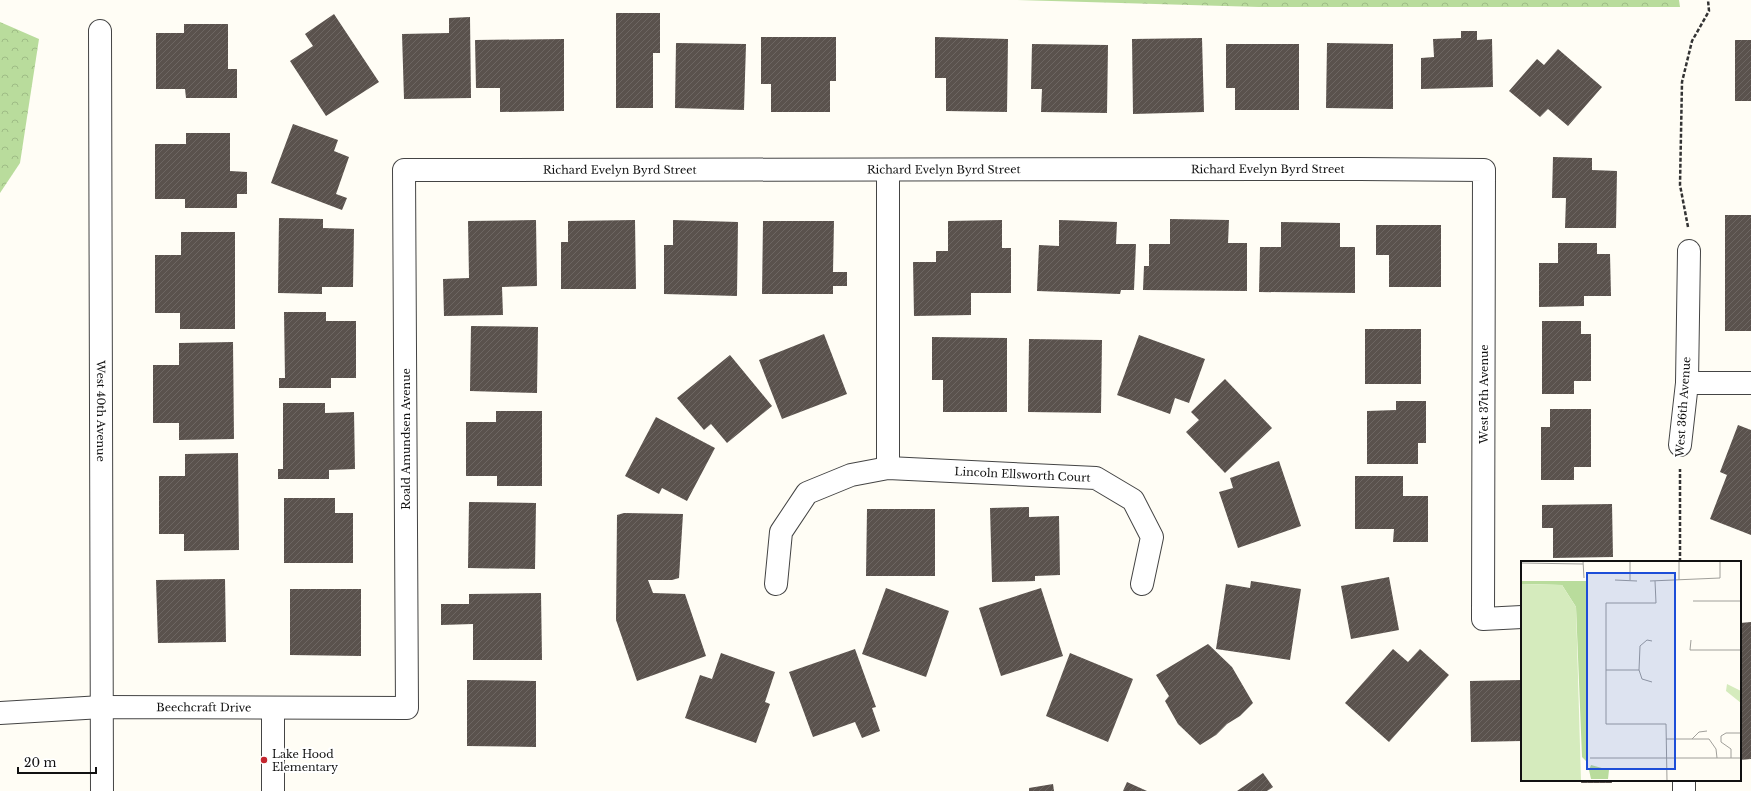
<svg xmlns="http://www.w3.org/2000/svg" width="1751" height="791" viewBox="0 0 1751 791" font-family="'Libre Baskerville',serif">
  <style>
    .forest { fill: url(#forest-crowns) }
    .building { fill: url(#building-hatch) }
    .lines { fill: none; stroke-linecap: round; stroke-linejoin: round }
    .minor-casing { stroke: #444; stroke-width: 24 }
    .path { stroke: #333; stroke-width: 2.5; stroke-dasharray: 4 2; stroke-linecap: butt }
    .minor { stroke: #fff; stroke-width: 22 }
    .poi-dot { fill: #c4262e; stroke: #fff; stroke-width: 1.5 }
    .labels { text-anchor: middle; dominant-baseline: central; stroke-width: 4; stroke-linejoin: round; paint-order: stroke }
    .street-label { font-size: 11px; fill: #111; stroke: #fff }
    .poi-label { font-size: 11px; fill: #111; stroke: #fff; text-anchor: start }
    .inset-road { fill: none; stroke: #a09f9a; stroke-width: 1 }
    .view { fill: #1d4ed8; fill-opacity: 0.15; stroke: #1d4ed8; stroke-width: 2 }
    .inset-edge { fill: none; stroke: #111; stroke-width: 2 }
  </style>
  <defs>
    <pattern id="forest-crowns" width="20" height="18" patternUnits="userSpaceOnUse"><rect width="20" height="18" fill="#b9dc9c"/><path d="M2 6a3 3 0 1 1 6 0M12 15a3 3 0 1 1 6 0" fill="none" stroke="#9ebc85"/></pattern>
    <pattern id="building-hatch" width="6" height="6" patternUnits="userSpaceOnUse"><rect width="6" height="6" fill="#5a524d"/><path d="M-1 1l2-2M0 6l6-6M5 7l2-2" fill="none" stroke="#6d6662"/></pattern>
  </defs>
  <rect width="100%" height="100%" fill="#fffdf5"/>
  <g class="forest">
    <polygon points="1017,0 1679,0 1680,7 1259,7"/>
    <polygon points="0,22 39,39 20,163 0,193"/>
  </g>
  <g class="building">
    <polygon points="616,13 660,13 660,53 653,53 653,108 616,108"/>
    <polygon points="334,14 379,82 326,116 290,61 313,46 305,34"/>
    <polygon points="470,17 471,98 404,99 402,34 449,33 449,18"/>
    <polygon points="184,24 228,24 228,69 237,69 237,98 186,98 185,89 156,89 156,33 184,33"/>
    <polygon points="1461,31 1477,31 1477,40 1492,39 1493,87 1421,89 1421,58 1434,57 1433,39 1461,38"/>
    <polygon points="761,37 836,37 836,81 830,81 830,112 771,112 771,84 761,84"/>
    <polygon points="935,37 1008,39 1007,112 946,111 946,78 935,78"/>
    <polygon points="1202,38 1204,112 1133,114 1132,39"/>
    <polygon points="564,39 564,111 500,112 500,88 476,88 475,40"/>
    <rect x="1735" y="40" width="16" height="61"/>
    <polygon points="676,43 746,44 744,110 675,108"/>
    <polygon points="1327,43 1393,44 1393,109 1326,108"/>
    <polygon points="1032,44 1108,45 1107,113 1041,112 1042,89 1031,89"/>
    <polygon points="1226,44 1299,44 1299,110 1235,110 1235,88 1226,88"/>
    <polygon points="1558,49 1602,87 1568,126 1548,109 1540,117 1509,91 1537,59 1544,65"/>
    <polygon points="293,124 338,140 334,151 349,157 336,194 347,198 342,210 271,183"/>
    <polygon points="186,133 230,133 230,171 247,172 247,194 237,194 237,208 185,208 185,199 155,199 155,144 186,144"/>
    <polygon points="1553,157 1592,158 1592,170 1617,171 1616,228 1565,228 1566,198 1552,198"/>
    <rect x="1725" y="215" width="26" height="116"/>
    <polygon points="279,218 323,219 323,228 354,229 353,287 322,287 322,294 278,293"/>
    <polygon points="1170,219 1229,220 1228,243 1247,243 1247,291 1143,290 1144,266 1149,266 1149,244 1170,244"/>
    <polygon points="536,220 537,286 502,287 503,315 444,316 443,279 469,278 468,221"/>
    <polygon points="635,220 636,289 561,289 561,242 568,242 568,221"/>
    <polygon points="673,220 738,222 737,296 664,294 664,245 673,245"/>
    <polygon points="1002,220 1002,248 1011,248 1011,293 971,293 971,315 914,316 913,262 936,262 936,251 948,251 948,221"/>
    <polygon points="1059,220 1117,222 1116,244 1136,244 1134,290 1121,290 1120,294 1037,291 1039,245 1059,246"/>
    <polygon points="763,221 834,221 833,272 847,272 847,286 833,286 833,294 762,294"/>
    <polygon points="1281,222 1340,223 1340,247 1355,247 1355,293 1259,292 1260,247 1281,247"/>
    <polygon points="1376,225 1441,225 1441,287 1389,287 1389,255 1376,255"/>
    <polygon points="181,232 235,232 235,329 180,329 180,313 155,313 155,255 181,255"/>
    <polygon points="1558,243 1597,243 1597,254 1610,254 1611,296 1584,296 1584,306 1539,307 1539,263 1558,263"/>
    <polygon points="284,312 326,312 326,321 356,321 356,378 331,378 331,388 279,388 279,378 285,378"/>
    <polygon points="1542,321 1581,321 1581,334 1591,334 1591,381 1574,381 1574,394 1542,394"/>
    <polygon points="471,326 538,327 537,393 470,391"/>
    <rect x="1365" y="329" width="56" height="55"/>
    <polygon points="824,334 847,394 782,419 759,360"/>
    <polygon points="1139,335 1205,359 1189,403 1175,398 1170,414 1117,395"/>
    <polygon points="932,337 1007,338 1007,412 943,412 943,380 932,380"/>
    <polygon points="1029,339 1102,340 1101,413 1028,412"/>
    <polygon points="233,342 234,439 179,440 179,423 153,423 153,365 179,365 179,343"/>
    <polygon points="730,355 772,406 727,443 711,424 704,430 677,398"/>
    <polygon points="1225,379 1272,428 1225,473 1186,432 1199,420 1191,412"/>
    <polygon points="1396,401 1426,401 1426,443 1418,443 1418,464 1367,464 1367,411 1396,410"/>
    <polygon points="283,403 325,403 325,413 354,412 355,469 329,470 329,479 278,479 278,469 283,469"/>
    <polygon points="1550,409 1591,409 1591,467 1574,467 1574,480 1541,480 1541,427 1550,427"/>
    <polygon points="496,411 542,411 542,486 497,486 497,476 466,476 466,422 496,422"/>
    <polygon points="656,417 715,448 687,501 662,488 659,494 625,476"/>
    <polygon points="1738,425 1751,430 1751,535 1710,519 1727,475 1720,472"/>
    <polygon points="238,453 239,550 184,551 184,534 159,534 159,476 185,476 185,454"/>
    <polygon points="1279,461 1301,526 1238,548 1219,492 1233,488 1230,478"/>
    <polygon points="1355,476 1403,476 1403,496 1428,496 1428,542 1393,542 1394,529 1355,529"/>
    <polygon points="284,498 335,498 335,513 353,513 353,563 284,563"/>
    <polygon points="469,502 536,503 535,569 468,568"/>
    <polygon points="1612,504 1613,557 1553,558 1553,528 1542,528 1542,505"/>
    <polygon points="1029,507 1029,517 1059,516 1060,575 1035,576 1035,581 992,582 990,508"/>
    <polygon points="867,509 935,509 935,576 866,576"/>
    <polygon points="624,513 683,514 679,578 672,580 648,580 653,593 685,594 706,656 637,681 616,620 617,515"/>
    <polygon points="1389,577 1399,630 1351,639 1341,586"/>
    <polygon points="225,579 226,642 158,643 156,580"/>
    <polygon points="1251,581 1301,589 1290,660 1216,649 1226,584 1250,588"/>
    <polygon points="886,588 949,611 926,677 862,654"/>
    <polygon points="1041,588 1063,656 1001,676 979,608"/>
    <polygon points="290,589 361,589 361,656 290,655"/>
    <polygon points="541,593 542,660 473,660 473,624 441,625 441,604 469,604 469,594"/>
    <polygon points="1751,622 1751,759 1740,760 1740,623"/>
    <polygon points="1208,644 1232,667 1253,703 1240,716 1227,724 1216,735 1200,745 1178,724 1165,701 1169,696 1156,675"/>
    <polygon points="855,649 876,707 872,708 880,731 862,738 855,722 813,737 789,672"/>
    <polygon points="1393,649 1408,662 1420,649 1449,675 1389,742 1345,703"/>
    <polygon points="721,653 775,672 765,702 770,704 756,743 685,718 700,675 712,679"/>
    <polygon points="1070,653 1133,679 1108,742 1046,716"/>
    <polygon points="467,680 536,681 536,747 467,746"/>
    <polygon points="1522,680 1522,741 1471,742 1470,681"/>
    <polygon points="1263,773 1273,787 1267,791 1237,791"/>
    <rect x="1581" y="780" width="31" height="3"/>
    <polygon points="1127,782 1147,791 1123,791"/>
    <polygon points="1053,784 1054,791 1029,791 1029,788"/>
  </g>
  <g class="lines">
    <defs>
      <g id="minor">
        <path id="s1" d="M100 31 102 791"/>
        <polyline points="888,170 888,468"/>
        <polyline points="1687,383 1751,383"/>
        <polyline points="1680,445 1687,383 1689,251"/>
        <path id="s2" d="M776 584 781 532 807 493 851 475 888 468 1096 478 1133 500 1152 537 1142 584"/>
        <path id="s3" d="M0 713 102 707 407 708 404 170 1360 169 1484 170 1483 619 1522 617"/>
        <polyline points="1684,780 1684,791"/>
        <polyline points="273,791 273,708"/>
      </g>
    </defs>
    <use href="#minor" class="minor-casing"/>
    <g class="path">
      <polyline points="1688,227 1680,185 1682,82 1692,41 1709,11 1708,0"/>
      <polyline points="1680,562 1680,469"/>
    </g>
    <use href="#minor" class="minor"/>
  </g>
  <circle class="poi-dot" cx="264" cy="760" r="4"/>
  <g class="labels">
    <g class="street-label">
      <text stroke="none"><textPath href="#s3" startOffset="1809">Richard Evelyn Byrd Street</textPath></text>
      <text stroke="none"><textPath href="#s3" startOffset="1161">Richard Evelyn Byrd Street</textPath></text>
      <text stroke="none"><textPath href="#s3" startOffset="1485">Richard Evelyn Byrd Street</textPath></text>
      <text transform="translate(1484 394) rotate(-90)">West 37th Avenue</text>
      <text transform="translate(1683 407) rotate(-86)">West 36th Avenue</text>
      <text stroke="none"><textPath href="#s1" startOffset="380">West 40th Avenue</textPath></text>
      <text transform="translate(406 439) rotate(-90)">Roald Amundsen Avenue</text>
      <text stroke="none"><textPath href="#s2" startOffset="319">Lincoln Ellsworth Court</textPath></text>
      <text stroke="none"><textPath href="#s3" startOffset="204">Beechcraft Drive</textPath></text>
    </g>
    <g class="poi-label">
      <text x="272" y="754">Lake Hood<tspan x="272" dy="13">Elementary</tspan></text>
    </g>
  </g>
  <g transform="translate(1521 561)">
    <rect width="220" height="220" fill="#fffdf5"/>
    <path d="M206 123 220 130V142L205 130Z" fill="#d5ebbd"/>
    <path d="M0 20H66L65 200 61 196 55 46 41 24 0 23ZM70 204 88 209 87 218H70L68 209Z" fill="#b9dc9c"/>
    <path d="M0 23 41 24 55 46 60 220H0Z" fill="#d5ebbd"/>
    <path class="inset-road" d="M62 0 63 17M0 2 62 3M94 19 116 20M109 19V0M158 19V0M129 20 199 17V0M134 20 135 42H85V163H145L146 220M172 40H220M170 79 169 89H220M131 80 126 79 119 85 118 109 121 118 131 121M85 109H118M145 178H188L195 188 196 197M171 178 178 171 186 170M69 197H220M210 197V188L200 181V175L205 172H220"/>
    <path class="view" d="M66 12H154V208H66Z"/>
    <rect width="220" height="220" class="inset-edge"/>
  </g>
  <path d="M18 767v6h78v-6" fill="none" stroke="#111111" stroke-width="2"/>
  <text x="24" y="767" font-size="12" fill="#111111" stroke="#ffffff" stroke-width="3" paint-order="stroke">20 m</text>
</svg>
